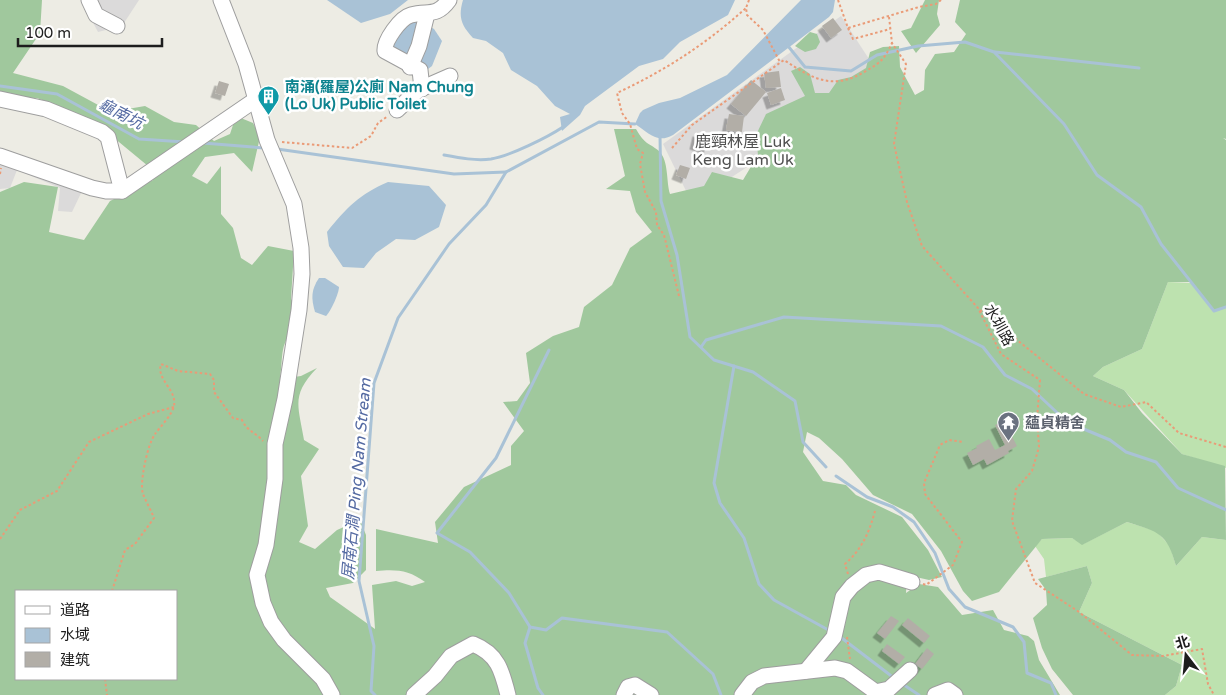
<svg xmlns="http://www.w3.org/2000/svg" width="1226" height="695" viewBox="0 0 1226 695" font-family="'Varela Round','Noto Sans SC',sans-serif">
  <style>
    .residential { fill: #dbdada }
    .grass { fill: #bde2af }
    .forest { fill: #a0c89d; fill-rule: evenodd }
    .water { fill: #a9c2d6 }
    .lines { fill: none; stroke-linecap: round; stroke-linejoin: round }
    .stream { stroke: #a9c2d6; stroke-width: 3 }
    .building { fill: #b2aea7; filter: url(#shadow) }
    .minor-casing { stroke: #9e9e9e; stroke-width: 17 }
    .path { stroke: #ea9b77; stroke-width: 2; stroke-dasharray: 2.5 2.5; stroke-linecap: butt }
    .minor { stroke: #fff; stroke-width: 15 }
    .labels { text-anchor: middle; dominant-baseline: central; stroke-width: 5; stroke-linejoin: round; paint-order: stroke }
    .culture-label { font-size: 15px; font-weight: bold; fill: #0d838f; stroke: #fff; text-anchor: start }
    .street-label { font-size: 15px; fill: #1d1d1d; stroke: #fff }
    .worship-label { font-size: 15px; font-weight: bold; fill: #5b616d; stroke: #fff; text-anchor: start }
    .water-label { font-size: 16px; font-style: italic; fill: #546aa2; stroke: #fff }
    .neighbourhood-label { font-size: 16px; fill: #505050; stroke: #fff }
  </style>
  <defs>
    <filter id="shadow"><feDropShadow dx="-4.5" dy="4.5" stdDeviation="0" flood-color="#0004"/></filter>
  </defs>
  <rect width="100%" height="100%" fill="#edece4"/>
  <g class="residential">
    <polygon points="81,0 139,0 122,26 98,32"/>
    <polygon points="841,16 882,79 692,203 663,144"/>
    <polygon points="0,160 83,189 72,212 58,211 60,188 17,170 10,188 0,189"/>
  </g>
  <g class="grass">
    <polygon points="1168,282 1192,283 1213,311 1226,307 1226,468 1182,454 1124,390 1093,376 1103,367 1142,349"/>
    <polygon points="1127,522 1156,531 1170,546 1176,566 1202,537 1226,540 1226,695 1165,695 1176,686 1182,665 1079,612 1092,583 1087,566 1046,577 1044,559 1035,546 1042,539 1072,538 1083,544"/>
  </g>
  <g class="forest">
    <path d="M0 0H42L40 33 13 73 63 86 100 106 116 111 145 106 174 122 196 125 214 141 230 134 236 116 253 123 260 137 252 172 234 153 205 157 192 176 207 184 221 166V214L233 228 241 258 252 265 268 246 294 251 291 299 305 324C278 339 284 350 280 379L301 376 317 368C291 395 298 405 304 440L319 449 301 476 308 526 299 542 315 549 337 530 360 520 366 535V570L353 583 326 588 330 597 375 629 372 585 396 581 412 586 425 582C409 570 396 569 376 571V529L438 543 435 522 464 487 511 465V446L524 431 503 402 517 401 530 383 526 353 553 336 579 327 584 307 612 285 630 248 652 232 636 212 630 191 606 189 625 176 614 129H636C646 146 647 141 659 151 669 161 666 181 670 194L704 186 712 172 743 180 758 155 756 135 766 114 805 96 791 71 800 67 810 74 815 93H829L838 80 851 77 866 68 870 52 883 47 899 46 900 67 915 95 924 90 925 70 935 54 954 52 966 34 955 22 960 0H1226V139L1223 138 1226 140V307L1214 311 1192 282H1168L1142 349 1103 367 1093 376 1124 390 1142 413 1182 454 1225 466 1226 540 1202 537 1176 566C1167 533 1159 532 1127 522L1082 545 1072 538 1042 539 999 592 972 601 963 591 941 551 912 514 873 495 842 459 819 438 807 432 803 452 823 481 846 485 856 495 902 517 928 550 942 577 929 580 907 575 906 593 919 584 938 587 962 615 993 610 1004 630 1028 636 1034 641 1039 660 1060 695H0V192L24 182 58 187 49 232 84 240 110 201 153 180 148 166 102 128 71 111 37 98 0 97ZM16 591H176V679H16Z"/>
    <polygon points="925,0 939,0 937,14 940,25 916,53 901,31 911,28"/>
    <polygon points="810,32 817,34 820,42 816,49 805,52 795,46"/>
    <polygon points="1087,566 1092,583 1079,612 1182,665 1176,686 1165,695 1073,695 1052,669 1042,648 1033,618 1047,605 1046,590 1038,579"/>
  </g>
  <g class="water">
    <polygon points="327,0 408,0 390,14 361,23"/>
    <path d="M463 0H735L728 15 680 42 663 59 639 66 585 106 580 115 562 131 560 117 570 114 555 106 537 86 511 70 503 53 486 41 473 38C461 25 458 17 463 0Z"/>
    <path d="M801 0H835L833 12 829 17 673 135C657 144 649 133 635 124L640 113 643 110 659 103 680 98 727 75Z"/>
    <polygon points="417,21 420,23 408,62 390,44 408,23"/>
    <polygon points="429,26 434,29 442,41 432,66 428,69 418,64"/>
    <path d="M388 182 429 186 446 205 439 227 415 240 396 239 376 253 364 268 343 267 329 246 327 232C346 208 360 194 388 182Z"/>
    <path d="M319 278H325L339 287C339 293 331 311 326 316L315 312C311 298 311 290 319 278Z"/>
  </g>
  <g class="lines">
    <g class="stream">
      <polyline points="788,46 805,67 851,71 877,55 918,46 965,42 994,52 1064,124 1097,175 1141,207 1161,244 1214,311 1226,307"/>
      <polyline points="995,52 1139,68"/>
      <polyline points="0,86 57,94 139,139 185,142"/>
      <polyline points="660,135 661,201 677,255 690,337 714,360 753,372 795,401 803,442 826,467"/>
      <polyline points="203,143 264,148"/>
      <polyline points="277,149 454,174 506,172"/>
      <path d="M444 155C460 158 476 161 491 159 510 156 548 137 563 127"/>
      <polyline points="701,347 706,340 784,317 941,326 983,347 1005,375 1032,389 1067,422 1110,440 1126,452 1156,462 1178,488 1226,510"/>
      <polyline points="549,350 496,458 437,533 470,552 509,593 530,627 546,630 562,618 667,632 713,674 721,695"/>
      <polyline points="734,366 714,483 720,503 744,538 759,584 774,600 832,632"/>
      <polyline points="836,476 867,497 893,507 914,522 935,553 949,589 965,607 1013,627 1024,642 1027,673 1051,683 1056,695"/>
      <polyline points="530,627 525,643 538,688 543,695"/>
      <polyline points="839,636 894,678"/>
      <polyline points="901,683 919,695"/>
      <polyline points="375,695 371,691 374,646 359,581 374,383 398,318 449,244 486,205 506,172 599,122 635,124"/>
    </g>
  </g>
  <g class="building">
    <polygon points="833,18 842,30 831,38 822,26"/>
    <polygon points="779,71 781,87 766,88 764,73"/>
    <polygon points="751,80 766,92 746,116 731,104"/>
    <polygon points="219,81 229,84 225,96 215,93"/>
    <polygon points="781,88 785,100 771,105 767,93"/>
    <polygon points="729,114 744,116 742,132 726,130"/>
    <polygon points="697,132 712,136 708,149 694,145"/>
    <polygon points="680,165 690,168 686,179 676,175"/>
    <polygon points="1004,421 1017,446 1008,451 1009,453 987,465 984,459 973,465 967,453 977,448 976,446 989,439 995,450 1005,445 995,425"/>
    <polygon points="891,616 899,621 885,639 877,633"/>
    <polygon points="908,618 930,636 924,643 902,625"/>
    <polygon points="887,644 905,657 899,664 882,651"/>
    <polygon points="927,648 934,654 922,669 915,664"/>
  </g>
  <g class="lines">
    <defs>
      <g id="minor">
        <polyline points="89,0 96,15 117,26"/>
        <polyline points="221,0 246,64 267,140 294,204 301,248 302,274 299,310 285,399 275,444 275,479 266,545 257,575 263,603 271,622 284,640 323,679 332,695"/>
        <polyline points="410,67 419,46 427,14"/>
        <path d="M422 89 420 70 385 51C384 41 400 18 411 15 428 10 436 18 449 0"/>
        <polyline points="0,99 46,109 102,132 108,137 122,191"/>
        <polyline points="397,110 418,90 450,76"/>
        <polyline points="0,156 92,188 106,191 122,191 255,100"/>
        <polyline points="806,671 834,637 843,597 852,586 866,575 879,572 912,582"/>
        <polyline points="875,692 889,689 910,670"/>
        <path d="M414 695 435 676 451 656 473 644C498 654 502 671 508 695"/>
        <polyline points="624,695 628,687 635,685 651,695"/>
        <polyline points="742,695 752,682 764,676 835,668 847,671 880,695"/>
        <polyline points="935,695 948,690 955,695"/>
      </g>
    </defs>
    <use href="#minor" class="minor-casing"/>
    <g class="path">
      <polyline points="749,0 746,8 747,15 763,30 780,62"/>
      <polyline points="838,0 848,28 919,7 936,4 941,0"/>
      <polyline points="889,17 892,43 906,64 894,144 907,202 922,246 978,308 1001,354 1040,380 1037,419 1039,447 1032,471 1016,489 1012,521 1035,583 1079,612 1132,655 1163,656 1202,649 1208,684 1214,695"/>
      <polyline points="848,28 853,39 890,29"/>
      <polyline points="282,142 352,148 371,136 378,123 388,116"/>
      <path d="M672 148 692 125 784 60C813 79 833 91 866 71 881 62 884 60 892 43"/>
      <polyline points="0,174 1,168"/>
      <path d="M679 296 664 235 657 225 656 212 645 192 640 164 643 153 637 149 630 124 622 113 617 93C666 70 706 44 746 8"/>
      <polyline points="980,310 1084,394 1121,407 1146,402 1179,433 1226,447"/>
      <polyline points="0,539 20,510 57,491 89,442 148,414 174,407"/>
      <path d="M848 574 845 564C862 549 869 533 875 511"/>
      <polyline points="923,584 926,585 953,565 962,542 925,494 924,483 940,445 949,440 963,442"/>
      <path d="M112 591 125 550 135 544 154 518C151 510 146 502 143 494 139 483 148 443 155 434 160 427 172 415 174 406 177 389 156 380 161 364L178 371 210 374 214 380V392L233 418 242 420C247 431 256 433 263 441"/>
      <polyline points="847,637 850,659"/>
      <polyline points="105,679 107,695"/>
    </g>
    <use href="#minor" class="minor"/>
  </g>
  <defs>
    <symbol id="building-pin" viewBox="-11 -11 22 30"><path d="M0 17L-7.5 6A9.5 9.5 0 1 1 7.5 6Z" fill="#0f9aa8" stroke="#fff"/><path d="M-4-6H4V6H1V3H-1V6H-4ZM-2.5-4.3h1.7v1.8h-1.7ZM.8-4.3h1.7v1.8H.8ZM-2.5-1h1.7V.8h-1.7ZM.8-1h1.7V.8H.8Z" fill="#fff"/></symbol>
    <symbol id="temple-pin" viewBox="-11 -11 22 30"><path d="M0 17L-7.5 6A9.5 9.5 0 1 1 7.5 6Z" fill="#6b7280" stroke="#fff"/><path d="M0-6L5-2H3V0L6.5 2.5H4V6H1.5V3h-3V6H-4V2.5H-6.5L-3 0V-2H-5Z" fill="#fff"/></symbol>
  </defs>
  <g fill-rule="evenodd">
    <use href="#building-pin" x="256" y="84" width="25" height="34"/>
    <use href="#temple-pin" x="996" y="410" width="25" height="34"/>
  </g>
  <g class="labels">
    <g class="culture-label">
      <text x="285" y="87">南涌(羅屋)公廁 Nam Chung<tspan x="285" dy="17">(Lo Uk) Public Toilet</tspan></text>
    </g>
    <g class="street-label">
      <text transform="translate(999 325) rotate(61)">水圳路</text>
    </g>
    <g class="worship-label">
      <text x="1025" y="423">蘊貞精舍</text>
    </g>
    <g class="water-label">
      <text transform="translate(121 114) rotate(27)">龜南坑</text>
      <text transform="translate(357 479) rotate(-85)">屏南石澗 Ping Nam Stream</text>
    </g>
    <g class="neighbourhood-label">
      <text x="743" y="142">鹿頸林屋 Luk<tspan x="743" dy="18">Keng Lam Uk</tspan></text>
    </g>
  </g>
  <rect x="15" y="590" width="162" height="90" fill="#ffffff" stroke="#a5a5a5"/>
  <rect x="25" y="606" width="25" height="8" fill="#ffffff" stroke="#a5a5a5"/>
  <text x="60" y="615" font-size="15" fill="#1d1d1d">道路</text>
  <rect x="25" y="628" width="25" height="15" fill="#a9c2d6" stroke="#a5a5a5"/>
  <text x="60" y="640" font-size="15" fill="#1d1d1d">水域</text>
  <rect x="25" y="652" width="25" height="15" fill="#b2aea7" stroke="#a5a5a5"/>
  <text x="60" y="665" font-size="15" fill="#1d1d1d">建筑</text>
  <g transform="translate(1186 655) rotate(344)" stroke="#ffffff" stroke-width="4" paint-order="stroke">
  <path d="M0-4L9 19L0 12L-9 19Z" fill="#1d1d1d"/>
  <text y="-8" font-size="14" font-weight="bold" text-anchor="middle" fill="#1d1d1d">北</text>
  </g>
  <path d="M18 38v8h144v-8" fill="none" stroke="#1d1d1d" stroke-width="2.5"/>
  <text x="25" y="38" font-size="15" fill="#1d1d1d" stroke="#ffffff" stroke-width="4" paint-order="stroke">100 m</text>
</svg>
